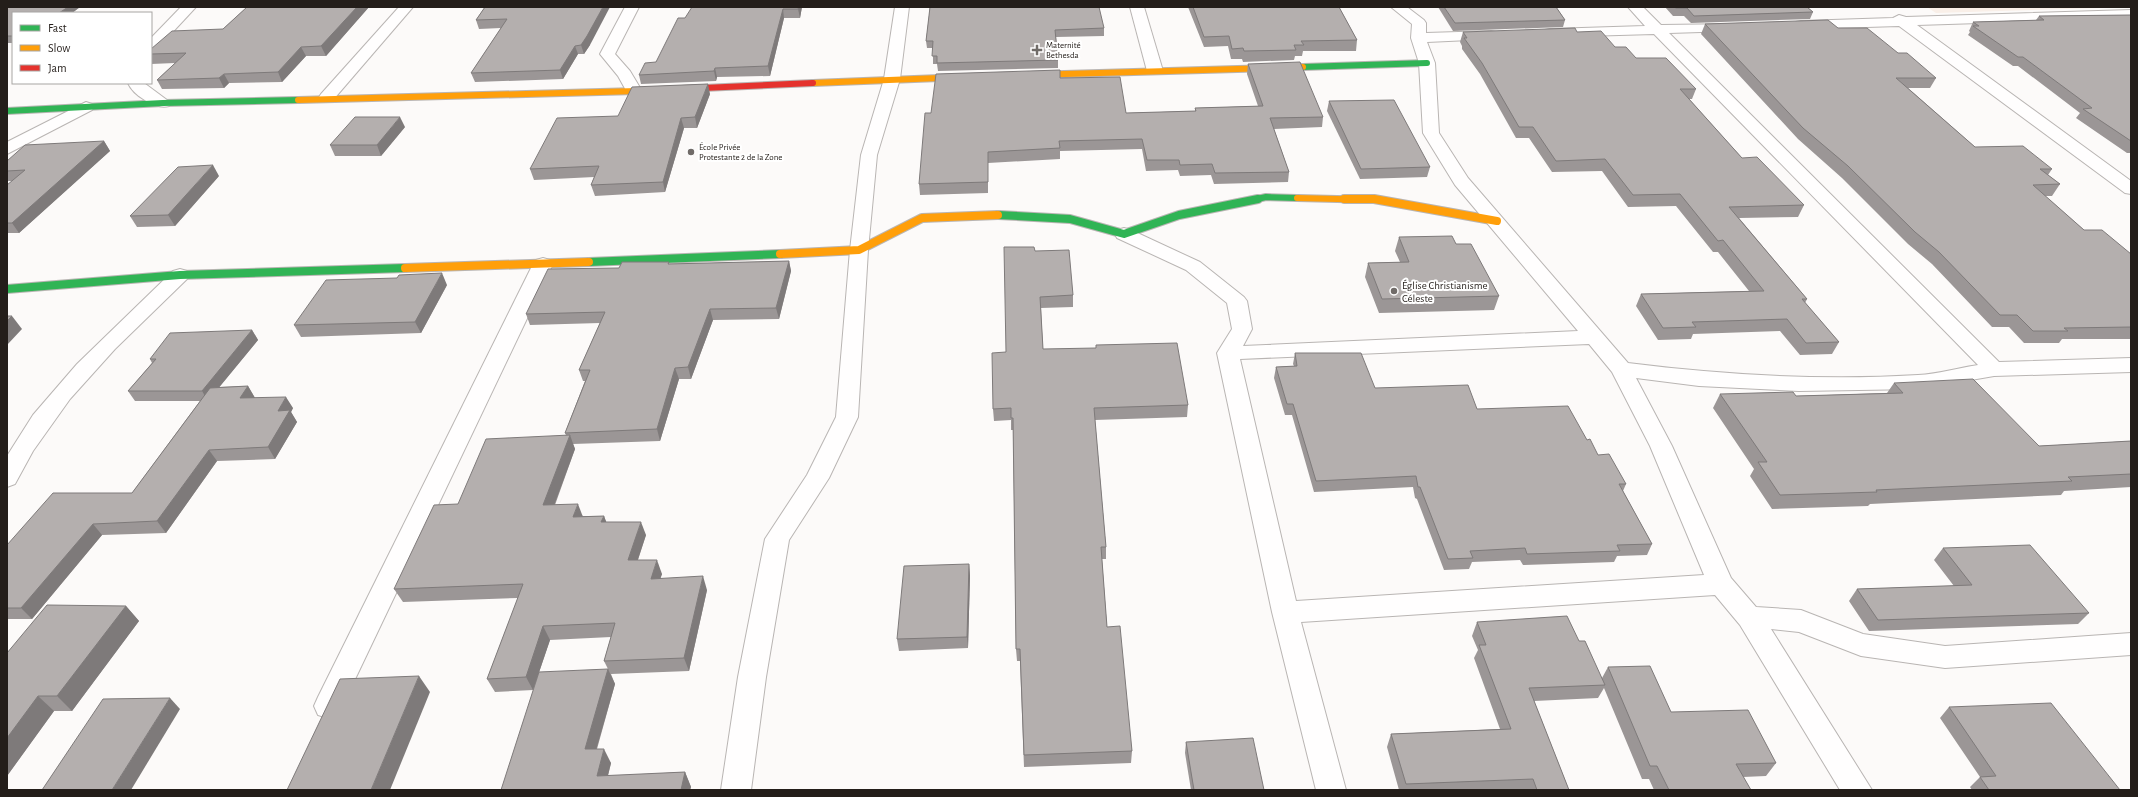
<svg xmlns="http://www.w3.org/2000/svg" width="2138" height="797" viewBox="0 0 2138 797" font-family="'Alegreya Sans',sans-serif">
  <style>
    .commercial { fill: #f9efe8 }
    .lines { fill: none; stroke-linecap: round; stroke-linejoin: round }
    .street-casing { stroke: #b9b5b3; stroke-width: 2 }
    .fast-far1-casing { stroke: #b9b5b3; stroke-width: 8 }
    .fast-casing { stroke: #b9b5b3; stroke-width: 10 }
    .slow-far1-casing { stroke: #b9b5b3; stroke-width: 8 }
    .slow-casing { stroke: #b9b5b3; stroke-width: 10 }
    .jam-casing { stroke: #b9b5b3; stroke-width: 8 }
    .street { fill: #fffefe; fill-rule: evenodd }
    .fast-far1 { stroke: #30b455; stroke-width: 6 }
    .fast { stroke: #30b455; stroke-width: 8 }
    .slow-far1 { stroke: #ff9f0a; stroke-width: 6 }
    .slow { stroke: #ff9f0a; stroke-width: 8 }
    .jam { stroke: #e5322d; stroke-width: 6 }
    .wall { fill: #9b9696 }
    .shaded-wall { fill: #7e7a7a }
    .building { fill: #b4afae; stroke: #7e7a7a }
    .poi-dot { fill: #706b68; stroke: #fff; stroke-width: 1.5 }
    .labels { text-anchor: middle; dominant-baseline: central; stroke-width: 4; stroke-linejoin: round; paint-order: stroke }
    .far-poi-label { font-size: 9px; fill: #241e1a; stroke: #fff; text-anchor: start }
    .poi-label { font-size: 11px; fill: #241e1a; stroke: #fff; text-anchor: start }
  </style>
  <rect width="100%" height="100%" fill="#fcfaf9"/>
  <polygon class="commercial" points="1927,7 2099,7 2100,8 1936,13"/>
  <g class="lines">
    <defs>
      <g id="street">
        <polygon points="181,7 196,7 156,50 151,51 151,38"/>
        <polygon points="399,7 413,7 333,100 321,100 319,97 321,94"/>
        <polygon points="625,7 639,7 615,54 630,71 642,91 640,94 628,94 618,76 600,54"/>
        <polygon points="895,7 909,7 900,79 877,155 868,250 858,417 829,478 789,540 766,677 751,790 721,790 738,677 765,539 807,475 836,417 850,250 861,155 884,79"/>
        <polygon points="1130,7 1144,7 1163,71 1160,74 1150,74 1147,71"/>
        <path d="M1391 7H1407L1424 20 1426 23V33L1491 31 1496 32 1498 35 1496 38 1491 39 1427 42 1435 63 1439 133 1468 178 1628 363C1724 375 1821 381 1918 375 1938 374 1958 368 1978 365L1654 34 1550 37 1545 36 1543 33 1545 30 1550 29 1645 26 1628 7H1643L1661 25 1738 24 1740 27 1738 30 1733 31 1669 33 1999 362 2131 358V372L1994 376 1919 389 1799 391 1699 386 1636 378 1672 446 1731 578 1756 607 1801 610 1863 634 1945 646 2131 633V655L1945 668 1861 656 1799 632 1771 629 1872 790H1840L1740 625 1715 595 1301 622 1346 790H1316L1272 612 1217 353 1232 329 1227 303 1186 270 1117 238 1115 234 1117 230 1124 228 1131 230 1200 262 1244 297 1247 301 1252 329 1243 346 1578 331 1455 185 1423 133 1419 63 1411 38 1412 24ZM1589 344 1612 372 1650 446 1704 575 1296 601 1240 359Z"/>
        <polygon points="2131,10 2130,18 1917,25 2131,181 2131,194 2125,193 1899,26 1801,29 1796,28 1794,25 1796,22 1801,21 1893,18 1899,15 1906,17"/>
        <path d="M128 83H144L171 103 169 106C156 110 133 95 128 83Z"/>
        <polygon points="86,102 92,104 94,107 92,110 7,154 7,142"/>
        <polygon points="543,258 550,260 553,264 338,715 328,718 318,715 314,706 318,697 533,264 536,260"/>
        <polygon points="180,269 187,271 190,275 187,279 115,349 70,399 33,451 15,484 7,487 7,456 33,415 77,364 173,271"/>
      </g>
      <g id="fast-far1">
        <polyline points="1303,67 1427,63"/>
        <polyline points="7,111 163,103 298,100"/>
        <polyline points="1253,200 1266,197 1297,198"/>
      </g>
      <g id="fast">
        <polyline points="998,215 1070,219 1124,234 1179,215 1258,199"/>
        <polyline points="589,262 780,254"/>
        <polyline points="7,289 180,275 405,268"/>
      </g>
      <g id="slow-far1">
        <polyline points="1030,75 1303,67"/>
        <polyline points="813,83 965,77"/>
        <polyline points="298,100 637,91"/>
        <polyline points="1297,198 1377,200"/>
      </g>
      <g id="slow">
        <polyline points="1344,199 1374,199 1497,221"/>
        <polyline points="780,254 859,250 922,218 998,215"/>
        <polyline points="405,268 589,262"/>
      </g>
      <polyline id="jam" points="637,91 813,83"/>
    </defs>
    <use href="#street" class="street-casing"/>
    <use href="#fast-far1" class="fast-far1-casing"/>
    <use href="#fast" class="fast-casing"/>
    <use href="#slow-far1" class="slow-far1-casing"/>
    <use href="#slow" class="slow-casing"/>
    <use href="#jam" class="jam-casing"/>
    <use href="#street" class="street"/>
    <use href="#fast-far1" class="fast-far1"/>
    <use href="#fast" class="fast"/>
    <use href="#slow-far1" class="slow-far1"/>
    <use href="#slow" class="slow"/>
    <use href="#jam" class="jam"/>
  </g>
  <g class="wall">
    <polygon points="7,7 80,7 72,13 13,13 13,43 7,43"/>
    <polygon points="247,7 369,7 326,56 306,56 282,82 229,83 224,88 162,89 157,80 175,63 151,64 151,54 223,29"/>
    <polygon points="485,7 590,45 584,54 578,54 563,79 475,82 471,73 501,28 479,29 476,20"/>
    <polygon points="802,7 800,18 784,18 770,76 717,77 716,81 641,84 639,75 656,62 685,18"/>
    <polygon points="930,7 1104,28 1104,36 1056,37 1058,60 1058,68 938,71 937,64 933,64 933,48 927,48 926,41"/>
    <polygon points="1188,7 1339,7 1357,40 1356,51 1303,51 1302,56 1295,56 1294,60 1243,62 1242,59 1231,59 1228,46 1204,47"/>
    <polygon points="1438,7 1556,7 1565,20 1563,27 1453,31"/>
    <polygon points="1665,7 1807,7 1813,12 1810,19 1691,23 1684,16 1673,16"/>
    <polygon points="2131,15 2131,153 2127,153 2076,118 2080,113 2018,66 2013,66 1968,35 1970,32 1969,31 1973,22 2036,20 2039,16"/>
    <polygon points="1705,24 1838,28 1898,53 1936,78 1930,88 1908,88 1975,147 2052,169 2048,175 2060,184 2052,196 2045,196 2084,230 2131,254 2131,337 2130,339 2062,339 2059,343 2024,343 2009,327 1992,327 1932,264 1908,244 1842,178 1798,139 1701,34"/>
    <polygon points="1463,32 1577,32 1615,47 1636,58 1696,89 1692,99 1689,99 1742,158 1804,205 1798,217 1739,218 1807,299 1805,303 1839,342 1832,354 1800,355 1780,331 1693,334 1691,339 1658,340 1636,306 1641,294 1749,291 1718,252 1713,252 1676,206 1628,207 1602,171 1552,172 1529,138 1516,138 1480,74 1462,49 1462,46 1460,42"/>
    <polygon points="1248,64 1323,117 1322,127 1274,129 1289,172 1288,182 1214,184 1211,175 1180,176 1178,170 1146,171 1142,149 1060,151 1060,159 988,163 988,193 920,195 919,184 1060,78 1126,113 1195,111 1195,108 1258,106 1247,74"/>
    <polygon points="710,94 697,128 684,128 665,192 595,196 591,185 594,177 534,180 530,169 618,116"/>
    <polygon points="1329,101 1430,167 1427,177 1360,179 1327,111"/>
    <polygon points="405,127 381,156 335,156 330,145"/>
    <polygon points="104,141 110,151 19,233 7,233 7,185 12,181 7,181 7,161"/>
    <polygon points="219,176 175,226 137,227 130,216"/>
    <polygon points="1399,237 1456,244 1499,296 1494,310 1379,313 1365,277 1368,263 1400,262 1395,251"/>
    <polygon points="1035,251 1073,295 1073,307 1041,308 1043,349 1188,405 1187,417 1095,420 1106,547 1106,559 1102,559 1107,627 1132,751 1131,763 1024,767 1020,661 1017,661 1016,649 1013,430 1011,430 1011,420 994,421 993,409 1006,352"/>
    <polygon points="789,261 791,271 779,319 713,320 691,379 679,379 660,441 573,444 575,449 555,505 583,516 604,516 606,522 646,535 638,560 662,574 660,578 707,590 689,671 611,674 615,684 597,749 611,763 608,776 685,772 691,787 690,790 501,790 608,669 604,661 611,637 550,640 533,690 495,692 487,679 518,598 403,602 394,589 458,504 566,435 565,433 585,381 583,381 579,370 600,323 530,325 526,314 619,268 669,264"/>
    <polygon points="447,285 421,333 301,337 294,325"/>
    <polygon points="252,330 258,340 219,387 248,386 255,398 293,408 291,412 297,422 275,459 217,461 166,533 102,535 32,619 7,619 7,545 132,493 200,401 135,401 128,391 152,363 150,359"/>
    <polygon points="1295,353 1375,388 1477,409 1587,440 1598,455 1626,484 1623,491 1652,544 1647,555 1617,556 1614,562 1523,565 1520,560 1472,562 1469,569 1444,570 1417,499 1415,498 1413,487 1314,492 1292,415 1285,415 1274,378 1276,367 1294,366 1293,364"/>
    <polygon points="1894,383 2039,446 2131,441 2131,487 2064,491 2061,495 1870,504 1868,506 1772,509 1750,476 1754,469 1713,408 1720,394 1796,396 1887,393"/>
    <polygon points="1943,548 2089,613 2078,624 1869,631 1849,601 1857,589 1954,586 1934,560"/>
    <polygon points="969,564 970,576 968,648 899,651 897,639"/>
    <polygon points="126,606 139,621 72,711 54,711 7,776 7,653"/>
    <polygon points="1477,622 1579,641 1602,678 1608,667 1671,712 1776,763 1766,776 1743,777 1751,790 1654,790 1649,779 1642,779 1604,688 1598,698 1534,701 1569,790 1399,790 1387,747 1391,734 1500,729 1474,658 1478,650 1472,636"/>
    <polygon points="1949,707 2120,790 1972,790 1970,787 1980,777 1940,718"/>
    <polygon points="1186,742 1264,790 1191,790 1185,753"/>
  </g>
  <g class="shaded-wall">
    <polygon points="68,7 80,7 72,13 59,13"/>
    <polygon points="357,7 369,7 326,56 321,46"/>
    <polygon points="603,7 610,7 590,45 584,54 581,45"/>
    <polygon points="799,7 802,7 800,18 798,9"/>
    <polygon points="783,9 784,18 770,76 768,66"/>
    <polygon points="575,46 578,54 563,79 560,70"/>
    <polygon points="301,47 306,56 282,82 278,72"/>
    <polygon points="715,68 717,77 716,81 714,71"/>
    <polygon points="224,74 229,83 224,88 219,78"/>
    <polygon points="708,84 710,94 697,128 695,117"/>
    <polygon points="400,117 405,127 381,156 377,145"/>
    <polygon points="681,118 684,128 665,192 663,182"/>
    <polygon points="104,141 110,151 19,233 12,223"/>
    <polygon points="213,165 219,176 175,226 168,215"/>
    <polygon points="789,261 791,271 779,319 776,308"/>
    <polygon points="442,273 447,285 421,333 415,322"/>
    <polygon points="710,309 713,320 691,379 688,367"/>
    <polygon points="12,316 22,329 7,345 7,321"/>
    <polygon points="252,330 258,340 208,401 202,391"/>
    <polygon points="675,368 679,379 660,441 657,429"/>
    <polygon points="248,386 255,398 240,398"/>
    <polygon points="286,397 293,408 291,412 297,422 275,459 268,447 278,411"/>
    <polygon points="570,435 575,449 549,519 543,505"/>
    <polygon points="209,450 217,461 166,533 157,521"/>
    <polygon points="578,504 583,517 573,517"/>
    <polygon points="604,516 609,529 601,522"/>
    <polygon points="641,522 646,535 633,574 628,560"/>
    <polygon points="93,524 102,535 32,619 21,608"/>
    <polygon points="657,560 662,574 656,592 651,579"/>
    <polygon points="969,564 970,576 968,648 967,637"/>
    <polygon points="703,576 707,590 689,671 684,658"/>
    <polygon points="126,606 139,621 72,711 57,696"/>
    <polygon points="543,626 550,640 533,690 526,677"/>
    <polygon points="608,669 615,684 592,764 585,749"/>
    <polygon points="419,676 430,692 390,790 371,790"/>
    <polygon points="38,696 54,711 7,776 7,738"/>
    <polygon points="170,698 180,709 131,790 112,790"/>
    <polygon points="604,749 611,763 604,790 597,776"/>
    <polygon points="685,772 691,787 690,790 681,790"/>
  </g>
  <g class="building">
    <polygon points="7,7 68,7 59,13 13,13 13,36 7,36"/>
    <polygon points="247,7 357,7 321,46 301,47 278,72 224,74 219,78 157,80 186,53 151,54 151,49 172,31 223,29"/>
    <polygon points="485,7 603,7 587,36 581,45 575,46 560,70 471,73 507,19 476,20"/>
    <polygon points="692,7 799,7 798,9 783,9 768,66 715,68 714,71 639,75 645,63 656,62 678,18 685,18"/>
    <polygon points="930,7 1099,7 1104,28 1055,30 1058,60 937,63 937,56 932,56 933,41 926,41"/>
    <polygon points="1193,7 1339,7 1357,40 1301,41 1304,45 1294,45 1296,50 1244,51 1243,48 1232,49 1229,36 1204,37"/>
    <polygon points="1444,7 1556,7 1565,20 1455,23"/>
    <polygon points="1674,7 1807,7 1813,12 1694,16 1687,8 1676,8"/>
    <polygon points="2131,15 2131,141 2083,109 2092,108 2023,57 2018,57 1973,26 1979,26 1973,22 2044,20 2039,16"/>
    <polygon points="1828,20 1838,28 1867,28 1898,53 1907,53 1936,78 1896,78 1975,147 2023,146 2052,169 2040,169 2060,184 2033,185 2084,230 2102,230 2131,254 2131,327 2064,328 2068,331 2033,331 2017,315 2000,315 1939,252 1915,232 1848,166 1803,128 1705,24"/>
    <polygon points="1575,28 1577,32 1601,31 1615,47 1626,47 1636,58 1666,58 1696,89 1680,89 1742,158 1757,157 1804,205 1729,207 1807,299 1802,299 1839,342 1806,343 1787,319 1692,322 1696,327 1663,328 1641,294 1764,291 1723,240 1718,241 1680,194 1633,195 1605,159 1556,161 1533,127 1519,127 1482,63 1464,38 1467,38 1463,32"/>
    <polygon points="1300,62 1323,117 1270,118 1289,172 1215,173 1212,164 1180,165 1179,160 1147,160 1142,139 1059,141 1060,148 988,152 988,182 919,184 925,113 931,113 936,74 1060,70 1060,78 1120,77 1126,113 1196,111 1195,108 1263,106 1248,64"/>
    <polygon points="708,84 695,117 681,118 663,182 591,185 599,166 530,169 557,118 618,116 632,87"/>
    <polygon points="1394,100 1430,167 1361,169 1329,101"/>
    <polygon points="355,117 400,117 377,145 330,145"/>
    <polygon points="104,141 12,223 7,223 7,185 25,170 7,171 7,161 25,145"/>
    <polygon points="213,165 168,215 130,216 178,167"/>
    <polygon points="1452,236 1456,244 1471,244 1499,296 1382,299 1368,263 1409,262 1399,237"/>
    <polygon points="1004,247 1034,247 1035,251 1069,250 1073,295 1040,297 1043,349 1096,348 1096,345 1177,343 1188,405 1094,408 1106,547 1101,547 1107,627 1120,626 1132,751 1024,755 1020,649 1016,649 1013,418 1011,418 1011,408 993,409 992,353 1006,352"/>
    <polygon points="789,261 776,308 710,309 688,367 675,368 657,429 565,433 590,370 579,370 605,312 526,314 548,269 619,268 622,262 669,262 668,264"/>
    <polygon points="442,273 415,322 294,325 326,280 397,278 399,275"/>
    <polygon points="7,316 12,316 7,321"/>
    <polygon points="252,330 202,391 128,391 156,359 150,359 170,333"/>
    <polygon points="1295,353 1361,353 1375,388 1468,385 1477,409 1568,406 1587,440 1590,439 1598,455 1609,454 1626,484 1619,484 1652,544 1617,545 1620,551 1527,554 1525,548 1470,551 1473,558 1448,559 1420,487 1418,487 1416,476 1316,481 1293,404 1287,404 1276,367 1297,366"/>
    <polygon points="1973,379 2039,446 2131,441 2131,474 2068,477 2072,481 1876,490 1877,492 1780,495 1758,462 1767,462 1720,394 1793,392 1796,396 1903,393 1894,383"/>
    <polygon points="248,386 240,398 286,397 278,411 290,410 268,447 209,450 157,521 93,524 21,608 7,608 7,545 53,493 132,493 210,388"/>
    <polygon points="570,435 543,505 578,504 573,517 604,516 601,522 641,522 628,560 657,560 651,579 703,576 684,658 604,661 615,623 543,626 526,677 487,679 523,584 394,589 434,505 458,504 486,439"/>
    <polygon points="2030,545 2089,613 1878,620 1857,589 1972,585 1943,548"/>
    <polygon points="969,564 967,637 897,639 904,566"/>
    <polygon points="47,605 126,606 57,696 38,696 7,738 7,653"/>
    <polygon points="1567,616 1579,641 1585,641 1605,685 1529,688 1569,790 1537,790 1533,779 1406,784 1391,734 1511,729 1479,645 1486,645 1477,622"/>
    <polygon points="1650,666 1671,712 1748,710 1776,763 1736,764 1751,790 1669,790 1657,766 1650,766 1608,667"/>
    <polygon points="608,669 585,749 604,749 597,776 685,772 681,790 501,790 539,672"/>
    <polygon points="419,676 371,790 287,790 340,679"/>
    <polygon points="170,698 112,790 42,790 103,699"/>
    <polygon points="2051,703 2120,790 1989,790 1980,777 1996,776 1949,707"/>
    <polygon points="1253,738 1264,790 1194,790 1186,742"/>
  </g>
  <g class="poi-dot">
    <path d="M1035 44h4v4h4v4h-4v4h-4v-4h-4v-4h4z"/>
    <circle cx="691" cy="152" r="4"/>
    <circle cx="1394" cy="291" r="4"/>
  </g>
  <g class="labels">
    <g class="far-poi-label">
      <text x="1046" y="45">Maternité<tspan x="1046" dy="10">Bethesda</tspan></text>
      <text x="699" y="147">École Privée<tspan x="699" dy="10">Protestante 2 de la Zone</tspan></text>
    </g>
    <g class="poi-label">
      <text x="1402" y="285">Église Christianisme<tspan x="1402" dy="13">Céleste</tspan></text>
    </g>
  </g>
  <rect width="2138" height="797" fill="none" stroke="#241e1a" stroke-width="16"/>
  <rect x="12" y="12" width="140" height="72" fill="#ffffff" stroke="#a7a5a3"/>
  <rect x="20" y="25" width="20" height="6" fill="#30b455" stroke="#a7a5a3"/>
  <text x="48" y="32" font-size="12" fill="#241e1a">Fast</text>
  <rect x="20" y="45" width="20" height="6" fill="#ff9f0a" stroke="#a7a5a3"/>
  <text x="48" y="52" font-size="12" fill="#241e1a">Slow</text>
  <rect x="20" y="65" width="20" height="6" fill="#e5322d" stroke="#a7a5a3"/>
  <text x="48" y="72" font-size="12" fill="#241e1a">Jam</text>
</svg>
